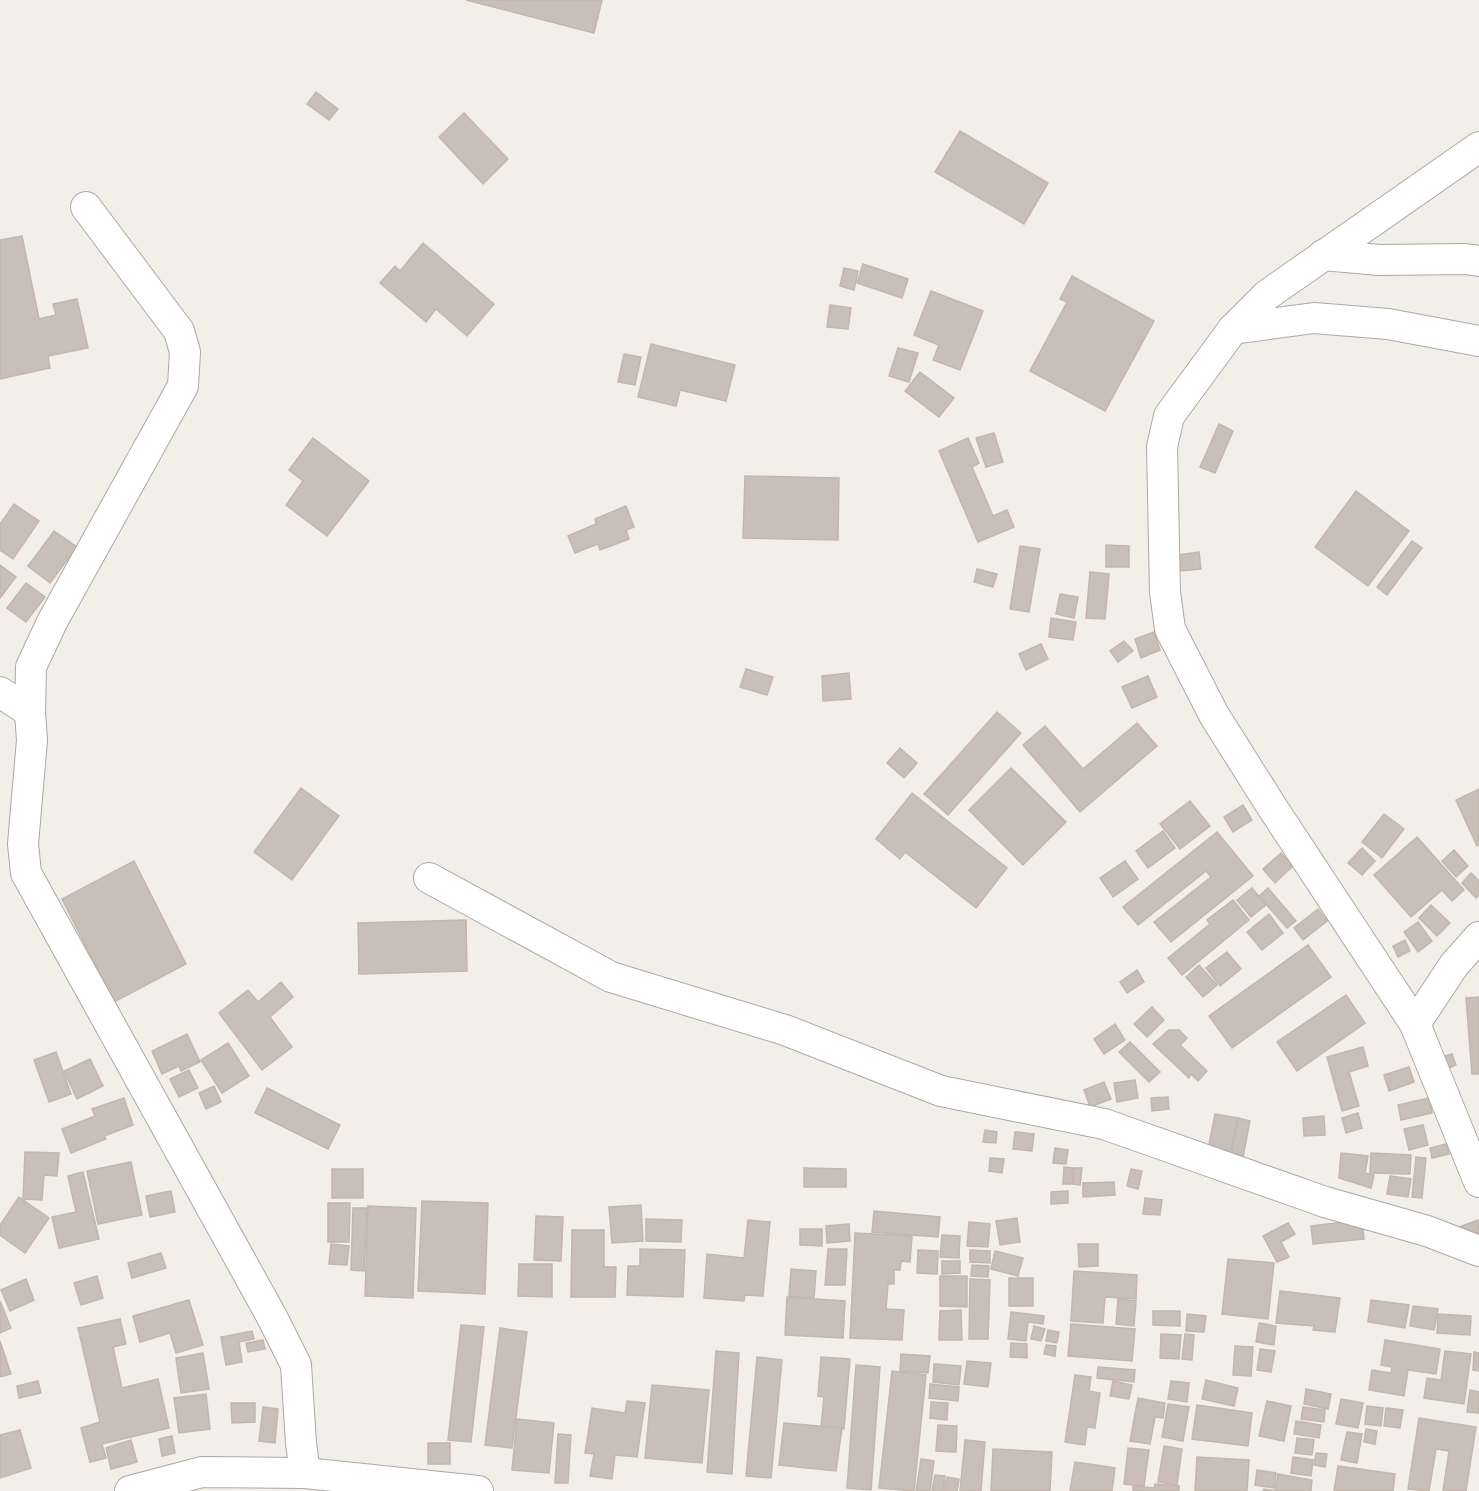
<svg xmlns="http://www.w3.org/2000/svg" width="1479" height="1491" viewBox="0 0 1479 1491" font-family="Rubik,sans-serif">
  <style>
    .building { fill: #c7bfb8; stroke: #c4b6ab; stroke-width: 1.5 }
    .lines { fill: none; stroke-linecap: round; stroke-linejoin: round }
    .street-casing { stroke: #a9a9a9; stroke-width: 32 }
    .street { stroke: #fff; stroke-width: 30 }
  </style>
  <rect width="100%" height="100%" fill="#f2efe9"/>
  <g class="building">
    <polygon points="466,0 602,0 594,33"/>
    <polygon points="316,92 338,109 329,120 307,104"/>
    <polygon points="464,113 508,159 483,184 439,137"/>
    <polygon points="960,131 1048,183 1024,224 935,172"/>
    <polygon points="22,236 39,319 56,315 53,304 77,299 88,348 48,356 50,368 0,379 0,240"/>
    <polygon points="423,243 494,304 467,336 436,309 426,322 380,283 395,266 400,271"/>
    <polygon points="863,264 908,279 902,298 857,283"/>
    <polygon points="844,268 858,271 854,290 840,286"/>
    <polygon points="1072,276 1154,321 1105,411 1030,371 1067,302 1060,299"/>
    <polygon points="931,291 983,311 960,370 933,360 939,345 914,335"/>
    <polygon points="830,305 851,308 848,329 827,327"/>
    <polygon points="651,344 735,365 726,401 680,390 676,406 638,397"/>
    <polygon points="898,348 918,353 909,382 889,376"/>
    <polygon points="624,354 641,357 635,385 618,382"/>
    <polygon points="920,372 954,398 939,417 905,391"/>
    <polygon points="1219,424 1233,431 1215,473 1200,467"/>
    <polygon points="994,433 1003,462 986,467 976,438"/>
    <polygon points="313,438 369,481 327,536 286,505 303,481 289,470"/>
    <polygon points="968,438 979,463 972,467 993,516 1007,510 1014,527 978,542 939,451"/>
    <polygon points="745,476 839,478 838,540 743,538"/>
    <polygon points="1356,491 1409,531 1368,586 1315,547"/>
    <polygon points="14,504 39,521 13,559 0,550 0,524"/>
    <polygon points="626,506 634,527 626,530 629,539 600,550 598,544 575,553 568,536 596,524 595,519"/>
    <polygon points="54,531 77,547 50,583 28,566"/>
    <polygon points="1412,541 1422,548 1387,595 1377,587"/>
    <polygon points="1106,545 1129,546 1129,567 1106,567"/>
    <polygon points="1020,546 1040,549 1029,612 1010,609"/>
    <polygon points="1199,552 1201,569 1180,571 1178,555"/>
    <polygon points="0,565 16,577 0,598"/>
    <polygon points="977,569 997,574 993,587 974,582"/>
    <polygon points="1090,572 1109,574 1105,619 1086,618"/>
    <polygon points="26,583 45,597 26,622 7,608"/>
    <polygon points="1060,594 1078,597 1074,618 1056,614"/>
    <polygon points="1051,618 1076,622 1073,640 1049,637"/>
    <polygon points="1154,632 1160,650 1141,658 1135,639"/>
    <polygon points="1124,641 1133,651 1118,662 1110,651"/>
    <polygon points="1041,644 1048,659 1026,670 1019,654"/>
    <polygon points="746,669 773,677 767,695 740,687"/>
    <polygon points="849,673 851,699 823,701 822,676"/>
    <polygon points="1148,676 1157,697 1132,708 1122,687"/>
    <polygon points="997,712 1021,733 948,815 924,794"/>
    <polygon points="1137,723 1157,746 1080,812 1023,745 1045,726 1083,769"/>
    <polygon points="900,748 917,763 904,778 887,763"/>
    <polygon points="1011,768 1066,822 1023,865 969,810"/>
    <polygon points="301,788 339,816 292,880 254,852"/>
    <polygon points="1479,789 1479,845 1477,846 1456,800"/>
    <polygon points="912,793 1007,868 976,908 905,852 900,859 876,839"/>
    <polygon points="1190,801 1210,826 1180,849 1160,824"/>
    <polygon points="1243,805 1252,820 1233,832 1224,817"/>
    <polygon points="1384,814 1404,829 1382,858 1362,842"/>
    <polygon points="1163,831 1175,848 1148,868 1136,851"/>
    <polygon points="1217,832 1253,876 1171,942 1154,922 1211,877 1206,871 1138,925 1123,907"/>
    <polygon points="1417,837 1464,890 1452,901 1442,890 1411,917 1374,875"/>
    <polygon points="1362,848 1375,861 1362,875 1348,863"/>
    <polygon points="1454,850 1468,866 1456,877 1442,861"/>
    <polygon points="1281,853 1293,866 1275,883 1263,869"/>
    <polygon points="134,861 186,964 114,1002 62,899"/>
    <polygon points="1125,861 1138,879 1113,897 1100,878"/>
    <polygon points="1471,873 1479,881 1479,895 1476,898 1462,883"/>
    <polygon points="1252,888 1266,905 1251,917 1237,900"/>
    <polygon points="1268,888 1296,921 1287,928 1259,896"/>
    <polygon points="1233,900 1249,920 1182,975 1168,958 1210,924 1207,920"/>
    <polygon points="1431,905 1450,923 1437,936 1419,918"/>
    <polygon points="1318,909 1327,921 1303,940 1294,928"/>
    <polygon points="1269,914 1283,933 1262,950 1247,932"/>
    <polygon points="466,920 467,971 359,974 358,923"/>
    <polygon points="1418,922 1432,941 1418,952 1404,932"/>
    <polygon points="1405,940 1410,951 1398,957 1393,946"/>
    <polygon points="1308,945 1331,977 1232,1048 1209,1016"/>
    <polygon points="1227,952 1241,969 1220,986 1206,968"/>
    <polygon points="1199,965 1217,985 1203,997 1186,977"/>
    <polygon points="1137,970 1144,982 1127,993 1120,982"/>
    <polygon points="281,982 293,997 270,1017 292,1047 262,1070 219,1013 248,990 258,1002"/>
    <polygon points="1346,995 1365,1023 1297,1071 1277,1042"/>
    <polygon points="1479,997 1479,1074 1472,1074 1466,998"/>
    <polygon points="1152,1007 1164,1020 1147,1037 1134,1024"/>
    <polygon points="1115,1024 1125,1040 1104,1054 1094,1039"/>
    <polygon points="1169,1030 1179,1030 1187,1038 1180,1045 1207,1071 1198,1081 1191,1074 1189,1078 1153,1044"/>
    <polygon points="187,1034 200,1062 181,1071 179,1066 162,1074 152,1051"/>
    <polygon points="1130,1042 1160,1072 1149,1082 1119,1052"/>
    <polygon points="228,1043 249,1076 222,1093 201,1060"/>
    <polygon points="1363,1047 1368,1066 1349,1072 1359,1106 1342,1111 1327,1057"/>
    <polygon points="56,1052 71,1094 49,1102 34,1060"/>
    <polygon points="1452,1054 1456,1065 1446,1069 1442,1057"/>
    <polygon points="90,1059 103,1086 77,1099 64,1071"/>
    <polygon points="1409,1067 1414,1082 1389,1091 1384,1075"/>
    <polygon points="189,1070 198,1088 179,1097 170,1079"/>
    <polygon points="1135,1080 1138,1098 1117,1102 1114,1083"/>
    <polygon points="1104,1082 1111,1099 1090,1107 1084,1090"/>
    <polygon points="214,1086 221,1102 206,1109 199,1093"/>
    <polygon points="267,1088 340,1125 328,1149 255,1113"/>
    <polygon points="1168,1097 1169,1109 1152,1111 1151,1098"/>
    <polygon points="124,1098 133,1125 104,1136 106,1139 71,1153 62,1129 95,1116 92,1109"/>
    <polygon points="1429,1098 1432,1113 1401,1120 1398,1105"/>
    <polygon points="1358,1113 1362,1128 1346,1133 1342,1118"/>
    <polygon points="1215,1114 1238,1118 1231,1155 1208,1150"/>
    <polygon points="1324,1116 1325,1135 1304,1136 1303,1118"/>
    <polygon points="1238,1118 1250,1121 1243,1157 1231,1155"/>
    <polygon points="1423,1125 1428,1145 1409,1150 1404,1129"/>
    <polygon points="985,1130 997,1132 996,1143 983,1142"/>
    <polygon points="1015,1132 1034,1134 1032,1151 1013,1149"/>
    <polygon points="1446,1144 1449,1154 1432,1158 1430,1148"/>
    <polygon points="1055,1148 1068,1150 1066,1164 1053,1163"/>
    <polygon points="25,1152 59,1153 57,1176 44,1175 42,1200 23,1199"/>
    <polygon points="1341,1153 1368,1156 1365,1173 1374,1175 1371,1188 1339,1178"/>
    <polygon points="1371,1153 1411,1155 1410,1174 1370,1173"/>
    <polygon points="1416,1157 1426,1158 1422,1198 1412,1197"/>
    <polygon points="990,1158 1004,1159 1002,1173 989,1171"/>
    <polygon points="131,1162 142,1215 98,1224 87,1171"/>
    <polygon points="1064,1167 1073,1168 1073,1184 1063,1184"/>
    <polygon points="804,1168 846,1169 846,1187 804,1187"/>
    <polygon points="1073,1168 1082,1168 1080,1185 1073,1184"/>
    <rect x="332" y="1169" width="31" height="29"/>
    <polygon points="1131,1169 1142,1171 1138,1189 1127,1186"/>
    <polygon points="83,1172 99,1239 59,1248 52,1217 76,1212 68,1176"/>
    <polygon points="1390,1176 1411,1179 1408,1197 1387,1194"/>
    <polygon points="1114,1182 1115,1195 1083,1197 1083,1183"/>
    <polygon points="171,1191 175,1212 150,1217 146,1196"/>
    <polygon points="1068,1191 1068,1203 1051,1204 1051,1192"/>
    <polygon points="19,1197 49,1218 25,1253 0,1235 0,1225"/>
    <polygon points="1145,1198 1162,1200 1160,1215 1143,1214"/>
    <polygon points="422,1201 488,1203 485,1294 418,1291"/>
    <polygon points="328,1203 350,1203 349,1242 328,1242"/>
    <polygon points="641,1205 643,1241 612,1243 609,1207"/>
    <polygon points="368,1206 416,1208 413,1298 365,1296"/>
    <polygon points="353,1208 367,1208 364,1271 351,1270"/>
    <polygon points="874,1211 940,1217 938,1237 872,1232"/>
    <polygon points="536,1216 563,1217 561,1261 534,1260"/>
    <polygon points="1017,1218 1020,1242 1000,1245 996,1221"/>
    <polygon points="646,1219 682,1220 681,1242 646,1241"/>
    <polygon points="748,1220 770,1222 763,1296 745,1295 744,1301 704,1298 707,1254 744,1258"/>
    <polygon points="1362,1220 1364,1239 1313,1244 1311,1226"/>
    <polygon points="1478,1220 1479,1239 1464,1244 1459,1227"/>
    <polygon points="969,1222 990,1224 988,1247 967,1246"/>
    <polygon points="1288,1223 1295,1234 1281,1242 1289,1257 1277,1262 1263,1236"/>
    <polygon points="849,1224 850,1241 827,1243 826,1226"/>
    <polygon points="800,1229 822,1229 822,1246 800,1245"/>
    <polygon points="572,1230 604,1230 604,1267 616,1267 615,1297 571,1297"/>
    <polygon points="855,1233 912,1236 910,1262 901,1261 900,1270 894,1270 894,1284 888,1284 886,1309 904,1310 902,1340 850,1338"/>
    <polygon points="942,1235 960,1236 959,1258 940,1257"/>
    <polygon points="331,1244 349,1246 347,1265 329,1264"/>
    <polygon points="1078,1244 1098,1244 1098,1266 1079,1267"/>
    <polygon points="640,1249 685,1250 683,1297 627,1295 628,1266 640,1266"/>
    <polygon points="828,1249 847,1249 845,1285 825,1285"/>
    <polygon points="918,1250 938,1251 937,1274 917,1273"/>
    <polygon points="970,1250 990,1251 990,1263 970,1262"/>
    <polygon points="995,1251 1023,1258 1018,1276 991,1269"/>
    <polygon points="161,1253 166,1268 132,1278 128,1263"/>
    <polygon points="1228,1259 1274,1263 1268,1319 1222,1314"/>
    <polygon points="942,1261 960,1261 960,1273 942,1274"/>
    <polygon points="519,1264 552,1264 552,1297 518,1296"/>
    <polygon points="972,1265 989,1266 988,1277 971,1276"/>
    <polygon points="791,1269 816,1271 814,1298 789,1296"/>
    <polygon points="1074,1271 1137,1275 1136,1299 1105,1297 1103,1323 1071,1321"/>
    <polygon points="97,1276 103,1298 81,1305 74,1283"/>
    <polygon points="940,1276 967,1276 967,1307 940,1306"/>
    <rect x="1009" y="1278" width="24" height="28"/>
    <polygon points="26,1279 34,1300 10,1311 1,1290"/>
    <polygon points="970,1279 990,1280 988,1339 969,1339"/>
    <polygon points="1280,1291 1340,1298 1335,1332 1313,1330 1314,1326 1276,1323"/>
    <polygon points="787,1297 845,1301 843,1338 785,1335"/>
    <polygon points="1118,1299 1136,1301 1134,1326 1116,1324"/>
    <polygon points="189,1300 203,1345 176,1353 170,1333 140,1342 133,1316"/>
    <polygon points="1371,1300 1409,1305 1405,1328 1368,1322"/>
    <polygon points="0,1301 11,1328 0,1333"/>
    <polygon points="1413,1306 1438,1309 1434,1330 1410,1326"/>
    <polygon points="961,1310 962,1340 939,1340 940,1311"/>
    <polygon points="1153,1311 1180,1311 1180,1326 1153,1325"/>
    <polygon points="1011,1312 1044,1316 1043,1324 1028,1322 1026,1341 1008,1339"/>
    <polygon points="1187,1314 1206,1316 1204,1332 1186,1331"/>
    <polygon points="1438,1314 1471,1316 1470,1335 1437,1333"/>
    <polygon points="120,1319 126,1344 113,1347 122,1388 158,1379 169,1428 102,1444 106,1458 90,1462 81,1428 100,1422 78,1328"/>
    <polygon points="1259,1323 1276,1326 1274,1345 1256,1342"/>
    <polygon points="1071,1324 1135,1329 1132,1361 1068,1356"/>
    <polygon points="461,1325 484,1327 471,1442 448,1440"/>
    <polygon points="1034,1326 1045,1329 1041,1341 1031,1339"/>
    <polygon points="500,1328 527,1332 512,1448 485,1445"/>
    <polygon points="1048,1330 1059,1332 1057,1343 1046,1341"/>
    <polygon points="252,1331 254,1339 239,1342 242,1362 226,1365 221,1337"/>
    <polygon points="1161,1334 1181,1335 1179,1359 1160,1358"/>
    <polygon points="1185,1334 1194,1335 1192,1360 1182,1359"/>
    <polygon points="263,1340 265,1349 248,1352 246,1343"/>
    <polygon points="1385,1340 1440,1349 1436,1374 1408,1370 1404,1396 1369,1390 1372,1370 1391,1373 1392,1367 1381,1365"/>
    <polygon points="0,1341 11,1374 0,1377"/>
    <polygon points="1011,1343 1027,1344 1027,1358 1010,1357"/>
    <polygon points="1046,1345 1056,1346 1055,1356 1044,1354"/>
    <polygon points="1235,1346 1253,1347 1251,1376 1233,1375"/>
    <polygon points="1260,1349 1275,1351 1271,1372 1257,1370"/>
    <polygon points="716,1351 739,1353 732,1474 707,1472"/>
    <polygon points="1445,1351 1471,1354 1464,1404 1424,1398 1427,1378 1441,1380"/>
    <polygon points="1474,1352 1479,1353 1479,1371 1473,1370"/>
    <polygon points="203,1353 209,1389 181,1393 176,1358"/>
    <polygon points="901,1354 930,1356 928,1373 900,1371"/>
    <polygon points="757,1357 782,1360 771,1478 746,1476"/>
    <polygon points="821,1357 850,1359 844,1429 821,1427 824,1397 818,1396"/>
    <polygon points="967,1361 991,1363 988,1387 964,1384"/>
    <polygon points="934,1364 961,1366 959,1385 933,1382"/>
    <polygon points="856,1365 880,1367 871,1490 847,1488"/>
    <polygon points="1098,1367 1135,1370 1134,1382 1097,1378"/>
    <polygon points="892,1371 926,1375 914,1491 879,1488"/>
    <polygon points="1075,1375 1091,1377 1089,1391 1100,1393 1095,1428 1087,1427 1085,1445 1065,1442"/>
    <polygon points="1206,1380 1238,1388 1234,1406 1202,1399"/>
    <polygon points="38,1381 41,1393 19,1398 17,1386"/>
    <polygon points="1113,1381 1132,1385 1129,1399 1110,1396"/>
    <polygon points="1171,1381 1189,1383 1187,1402 1168,1399"/>
    <polygon points="930,1384 959,1387 958,1401 929,1398"/>
    <polygon points="652,1385 709,1390 702,1463 645,1458"/>
    <polygon points="1306,1389 1331,1394 1328,1409 1304,1404"/>
    <polygon points="1470,1390 1479,1392 1479,1413 1467,1412"/>
    <polygon points="206,1394 210,1429 179,1433 174,1398"/>
    <polygon points="1138,1398 1165,1403 1163,1418 1155,1417 1150,1444 1130,1441"/>
    <polygon points="1341,1399 1363,1403 1358,1428 1336,1424"/>
    <polygon points="627,1401 645,1403 637,1457 615,1455 612,1479 590,1476 594,1454 585,1453 592,1408 625,1413"/>
    <polygon points="1267,1401 1291,1406 1284,1441 1259,1436"/>
    <polygon points="931,1402 948,1403 947,1420 930,1418"/>
    <polygon points="231,1403 255,1403 255,1422 232,1423"/>
    <polygon points="1168,1404 1189,1407 1183,1441 1162,1437"/>
    <polygon points="1197,1405 1252,1413 1248,1446 1192,1439"/>
    <polygon points="1367,1406 1383,1408 1381,1426 1365,1424"/>
    <polygon points="263,1407 278,1409 275,1443 259,1441"/>
    <polygon points="1303,1407 1325,1410 1324,1422 1301,1419"/>
    <polygon points="1386,1408 1403,1410 1400,1428 1384,1426"/>
    <polygon points="1419,1418 1476,1427 1466,1491 1443,1491 1449,1451 1436,1449 1429,1491 1408,1489"/>
    <polygon points="517,1419 554,1423 549,1473 512,1470"/>
    <polygon points="1296,1421 1321,1425 1319,1438 1294,1434"/>
    <polygon points="784,1423 842,1428 836,1471 779,1465"/>
    <polygon points="938,1425 957,1426 956,1452 936,1451"/>
    <polygon points="1366,1429 1377,1431 1375,1444 1364,1442"/>
    <polygon points="20,1430 31,1468 0,1478 0,1435"/>
    <polygon points="1347,1432 1362,1434 1357,1463 1341,1460"/>
    <polygon points="558,1434 571,1435 568,1483 555,1483"/>
    <polygon points="172,1436 175,1453 162,1456 159,1439"/>
    <polygon points="1297,1438 1314,1440 1312,1455 1295,1453"/>
    <polygon points="131,1440 137,1462 111,1469 106,1448"/>
    <polygon points="965,1440 985,1442 981,1491 960,1491"/>
    <rect x="428" y="1443" width="22" height="21"/>
    <polygon points="1164,1446 1182,1449 1177,1485 1158,1482"/>
    <polygon points="1128,1448 1149,1450 1144,1486 1124,1484"/>
    <polygon points="993,1449 1052,1452 1050,1491 991,1491"/>
    <polygon points="1316,1453 1327,1454 1325,1467 1314,1465"/>
    <polygon points="1197,1457 1249,1460 1247,1491 1195,1491"/>
    <polygon points="1293,1457 1313,1460 1311,1476 1291,1473"/>
    <polygon points="921,1459 934,1461 930,1491 916,1491"/>
    <polygon points="1075,1462 1115,1468 1112,1491 1070,1491"/>
    <polygon points="1338,1466 1395,1474 1393,1491 1334,1491"/>
    <polygon points="1257,1470 1276,1473 1274,1488 1255,1485"/>
    <polygon points="1278,1474 1312,1480 1311,1491 1263,1491 1264,1489 1275,1491"/>
    <polygon points="935,1475 945,1476 943,1491 932,1491"/>
    <polygon points="947,1477 959,1479 957,1491 944,1491"/>
    <polygon points="1155,1484 1179,1486 1179,1491 1133,1491 1133,1486 1154,1488"/>
  </g>
  <g class="lines">
    <defs>
      <g id="street">
        <polyline points="1479,147 1267,295 1233,329 1169,416 1162,447 1165,592 1170,629 1214,715 1272,807 1415,1024 1479,1182"/>
        <polyline points="86,207 179,331 185,352 183,386 52,622 31,667 30,712 32,740 23,844 26,873 272,1317 296,1365 301,1443 305,1473"/>
        <polyline points="1323,255 1379,260 1465,259 1479,261"/>
        <polyline points="1233,329 1314,318 1388,324 1479,341"/>
        <polyline points="0,692 30,712"/>
        <polyline points="429,878 611,977 785,1030 941,1091 1104,1124 1325,1202 1427,1231 1479,1251"/>
        <polyline points="1415,1024 1454,965 1479,937"/>
        <polyline points="130,1491 202,1472 305,1473 478,1491"/>
      </g>
    </defs>
    <use href="#street" class="street-casing"/>
    <use href="#street" class="street"/>
  </g>
</svg>
